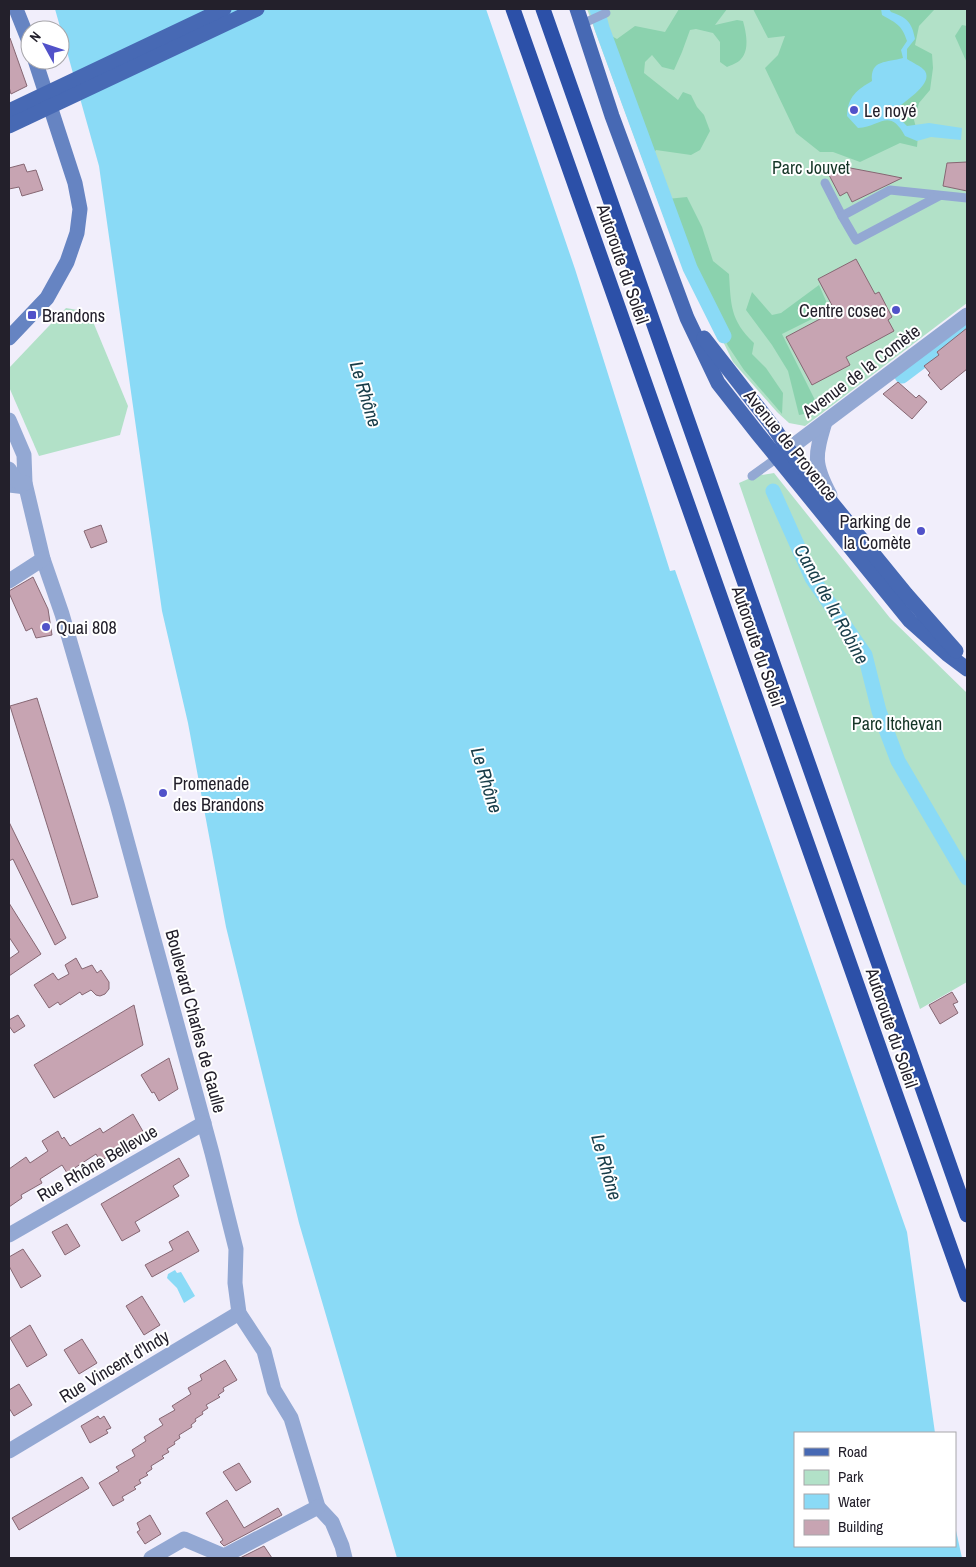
<svg xmlns="http://www.w3.org/2000/svg" width="976" height="1567" viewBox="0 0 976 1567" font-family="'Archivo Narrow',sans-serif">
  <style>
    .green { fill: #b2e1c8 }
    .forest { fill: #8bd2ae }
    .water { fill: #8adaf6 }
    .lines { fill: none; stroke-linecap: round; stroke-linejoin: round }
    .canal { stroke: #8adaf6; stroke-width: 15 }
    .building { fill: #c7a4b2; stroke: #866773 }
    .lane { stroke: #93a8d3; stroke-width: 9 }
    .street { stroke: #93a8d3; stroke-width: 15 }
    .secondary { stroke: #6684c2; stroke-width: 15 }
    .primary { stroke: #4769b4; stroke-width: 15 }
    .highway { stroke: #2c50a8; stroke-width: 15 }
    .primary-bridge { stroke: #4769b4; stroke-width: 15 }
    .poi-dot { fill: #5152c9; stroke: #fff; stroke-width: 2 }
    .labels { text-anchor: middle; dominant-baseline: central; stroke-width: 4; stroke-linejoin: round; paint-order: stroke }
    .poi-label { font-size: 18px; fill: #23202b; stroke: #fff; text-anchor: start }
    .park-label { font-size: 18px; fill: #153627; stroke: #fff }
    .street-label { font-size: 18px; fill: #23202b; stroke: #fff }
    .water-label { font-size: 19px; font-style: italic; fill: #183d49; stroke: #fff }
  </style>
  <rect width="100%" height="100%" fill="#f1eefb"/>
  <g class="green">
    <polygon points="587,9 967,9 967,303 805,426 789,423 777,412 733,362 668,228"/>
    <polygon points="66,308 89,312 128,406 120,435 39,456 9,387 9,368"/>
    <polygon points="774,473 890,618 967,693 967,982 920,1009 739,483 755,476"/>
  </g>
  <g class="forest">
    <path d="M679 9H727L715 25 737 20 743 21C746 32 750 50 741 59 738 63 731 65 727 67L720 62V42L713 33 696 29 690 30 682 52 674 70 662 67 652 55 645 62 644 73 678 100 683 92 691 95 697 107 704 115 710 131 700 150 691 155 656 150 651 157C644 150 642 142 638 134 623 101 616 67 606 33L617 39 635 26 665 32Z"/>
    <polygon points="753,9 934,9 934,10 919,26 915,45 932,54 933,68 930,90 919,103 914,120 918,135 917,147 900,143 860,162 833,152 820,152 796,133 765,68 778,55 785,36 768,38"/>
    <polygon points="962,25 967,26 967,63 955,36"/>
    <path d="M687 197 702 227 713 261 729 274C731 305 730 320 754 343L752 354 766 368 783 393 782 414 744 370 728 346 676 241 664 213V205L667 199Z"/>
    <polygon points="819,285 830,310 782,334 818,406 810,413 799,415 788,371 772,345 746,310 752,292 772,315 781,313"/>
  </g>
  <g class="water">
    <polygon points="55,9 486,9 575,269 670,571 675,570 907,1232 935,1433 795,1433 795,1546 955,1546 955,1526 962,1558 397,1558 299,1223 226,927 188,723 162,611 99,166"/>
    <path d="M881 9H889L891 12C906 17 912 22 915 39L907 49V59C913 63 921 66 925 71 933 84 907 99 898 108L900 119 907 126 929 123 962 128 961 140 931 137 917 141 905 136C889 107 881 127 858 128L847 116C848 96 857 90 872 81 870 59 887 63 903 58L901 50 907 41C902 25 896 23 882 15Z"/>
    <polygon points="175,1270 177,1273 181,1272 195,1296 184,1303 177,1288 167,1278 168,1274"/>
  </g>
  <g class="lines">
    <g class="canal">
      <polyline points="597,9 602,28 690,268 724,336"/>
      <polyline points="902,376 967,327"/>
      <polyline points="773,491 812,578 865,655 879,711 898,761 967,878"/>
    </g>
  </g>
  <g class="building">
    <polygon points="10,38 27,86 11,94 9,87 9,39"/>
    <polygon points="967,162 967,191 943,186 947,163"/>
    <polygon points="24,164 27,172 36,170 43,190 22,196 19,187 9,189 9,168"/>
    <polygon points="845,167 882,174 902,178 852,202 847,192 840,196 829,175"/>
    <polygon points="856,259 875,294 879,292 892,317 888,320 894,331 846,357 850,365 812,385 786,337 835,311 818,279"/>
    <polygon points="967,328 967,369 941,390 928,375 930,373 924,366 939,355 937,352"/>
    <polygon points="898,382 916,398 919,395 927,402 912,419 883,394"/>
    <polygon points="101,525 107,542 91,548 84,531"/>
    <polygon points="33,577 48,609 52,635 36,638 32,628 26,631 9,593 9,591"/>
    <polygon points="37,698 98,897 72,905 10,706"/>
    <polygon points="9,822 66,938 55,945 13,859 9,861"/>
    <polygon points="9,903 41,954 9,976 9,959 19,952 9,937"/>
    <polygon points="76,958 82,969 92,965 97,973 101,970 109,982 109,989 105,994 100,996 96,995 91,990 82,995 80,992 60,1005 58,1002 49,1008 34,985 53,973 58,980 69,974 65,965"/>
    <polygon points="952,992 958,1002 953,1004 958,1013 940,1024 929,1005"/>
    <polygon points="134,1005 143,1045 54,1098 34,1065"/>
    <polygon points="18,1015 25,1026 14,1033 9,1026 9,1020"/>
    <polygon points="169,1058 178,1089 159,1101 154,1092 152,1093 141,1075"/>
    <polygon points="133,1114 145,1135 100,1161 96,1154 67,1173 62,1165 40,1179 42,1183 21,1195 22,1198 9,1207 9,1169 26,1157 30,1163 48,1151 42,1141 58,1131 62,1139 64,1137 70,1146 100,1128 103,1133"/>
    <polygon points="179,1158 189,1176 173,1186 179,1196 135,1222 140,1231 122,1241 101,1204"/>
    <polygon points="67,1224 80,1246 65,1255 52,1232"/>
    <polygon points="188,1231 199,1251 152,1277 145,1265 173,1250 169,1242"/>
    <polygon points="23,1249 41,1276 21,1288 9,1266 9,1257"/>
    <polygon points="142,1296 160,1325 144,1335 126,1306"/>
    <polygon points="30,1325 47,1355 27,1367 10,1338"/>
    <polygon points="82,1339 97,1363 79,1374 64,1350"/>
    <polygon points="225,1360 237,1380 223,1388 224,1391 218,1395 220,1397 206,1405 208,1408 202,1412 203,1414 195,1419 196,1421 191,1425 192,1427 179,1435 180,1438 174,1442 175,1444 167,1449 169,1452 162,1456 164,1458 151,1466 152,1469 146,1473 148,1475 139,1480 141,1483 134,1487 136,1489 122,1497 124,1500 113,1506 99,1483 119,1471 116,1467 135,1456 132,1450 146,1441 144,1437 163,1425 159,1419 175,1410 172,1406 191,1394 188,1388 202,1380 200,1375"/>
    <polygon points="19,1384 32,1405 14,1416 9,1408 9,1390"/>
    <polygon points="98,1416 100,1419 104,1416 111,1428 106,1430 108,1433 90,1443 81,1426"/>
    <polygon points="239,1463 251,1482 236,1491 223,1472"/>
    <polygon points="82,1477 89,1488 19,1530 12,1518"/>
    <polygon points="227,1500 244,1528 278,1508 282,1515 224,1546 220,1542 223,1540 206,1513"/>
    <polygon points="150,1515 161,1534 145,1544 137,1532 140,1530 137,1523"/>
    <polygon points="264,1546 272,1558 240,1558"/>
  </g>
  <g class="lines">
    <g class="lane">
      <polyline points="582,24 606,13"/>
      <polyline points="825,183 842,216 890,190 967,198"/>
      <polyline points="842,216 856,240 939,196"/>
      <polyline points="752,476 777,458"/>
      <polyline points="9,488 26,490"/>
    </g>
    <g class="street">
      <polyline points="9,420 24,455 25,483 43,559 62,614 117,804 212,1153 236,1249 235,1283 239,1313 264,1351 274,1390 291,1418 318,1507 332,1522 342,1546 345,1558"/>
      <path d="M825 422C815 456 813 463 830 495"/>
      <polyline points="778,457 967,315"/>
      <polyline points="9,469 16,480 20,483 25,483"/>
      <polyline points="9,581 43,559"/>
      <polyline points="9,1235 204,1123"/>
      <polyline points="9,1451 239,1313"/>
      <polyline points="151,1558 184,1539 224,1556 318,1507"/>
    </g>
    <g class="secondary">
      <polyline points="16,9 30,44"/>
      <polyline points="9,338 47,298 67,262 77,233 80,209 75,183 35,60"/>
    </g>
    <g class="primary">
      <polyline points="577,9 612,116 687,318 718,383 758,434 910,621 947,654 967,669"/>
      <polyline points="704,338 774,428 788,449 906,594 956,651"/>
    </g>
    <g class="highway">
      <polyline points="513,9 892,1084 967,1295"/>
      <polyline points="543,9 967,1215"/>
    </g>
    <g class="primary-bridge">
      <polyline points="9,111 224,9"/>
      <polyline points="9,126 257,9"/>
    </g>
  </g>
  <g class="poi-dot">
    <circle cx="854" cy="110" r="5"/>
    <circle cx="896" cy="310" r="5"/>
    <rect x="27" y="310" width="10" height="10" rx="2.5"/>
    <circle cx="921" cy="531" r="5"/>
    <circle cx="46" cy="627" r="5"/>
    <circle cx="163" cy="793" r="5"/>
  </g>
  <g class="labels">
    <g class="poi-label">
      <text x="864" y="110">Le noyé</text>
      <text x="886" y="310" text-anchor="end">Centre cosec</text>
      <text x="42" y="315">Brandons</text>
      <text x="911" y="521" text-anchor="end">Parking de<tspan x="911" dy="21">la Comète</tspan></text>
      <text x="56" y="627">Quai 808</text>
      <text x="173" y="783">Promenade<tspan x="173" dy="21">des Brandons</tspan></text>
    </g>
    <g class="park-label">
      <text x="811" y="167">Parc Jouvet</text>
      <text x="897" y="723">Parc Itchevan</text>
    </g>
    <g class="street-label">
      <text transform="translate(623 264) rotate(71)">Autoroute du Soleil</text>
      <text transform="translate(861 371) rotate(-37)">Avenue de la Comète</text>
      <text transform="translate(791 445) rotate(51)">Avenue de Provence</text>
      <text transform="translate(758 646) rotate(71)">Autoroute du Soleil</text>
      <text transform="translate(196 1021) rotate(75)">Boulevard Charles de Gaulle</text>
      <text transform="translate(892 1028) rotate(71)">Autoroute du Soleil</text>
      <text transform="translate(97 1163) rotate(-30)">Rue Rhône Bellevue</text>
      <text transform="translate(114 1366) rotate(-31)">Rue Vincent d'Indy</text>
    </g>
    <g class="water-label">
      <text transform="translate(366 394) rotate(73)">Le Rhône</text>
      <text transform="translate(832 604) rotate(61)">Canal de la Robine</text>
      <text transform="translate(487 780) rotate(73)">Le Rhône</text>
      <text transform="translate(607 1167) rotate(74)">Le Rhône</text>
    </g>
  </g>
  <rect width="976" height="1567" fill="none" stroke="#23202b" stroke-width="20"/>
  <rect x="794" y="1432" width="162" height="115" fill="#ffffff" stroke="#a7a6aa"/>
  <rect x="804" y="1448" width="25" height="8" fill="#4769b4" stroke="#a7a6aa"/>
  <text x="838" y="1457" font-size="15" fill="#23202b">Road</text>
  <rect x="804" y="1470" width="25" height="15" fill="#b2e1c8" stroke="#a7a6aa"/>
  <text x="838" y="1482" font-size="15" fill="#23202b">Park</text>
  <rect x="804" y="1494" width="25" height="15" fill="#8adaf6" stroke="#a7a6aa"/>
  <text x="838" y="1507" font-size="15" fill="#23202b">Water</text>
  <rect x="804" y="1520" width="25" height="15" fill="#c7a4b2" stroke="#a7a6aa"/>
  <text x="838" y="1532" font-size="15" fill="#23202b">Building</text>
  <g transform="translate(45 45) rotate(310)"><circle r="24" fill="#ffffff" stroke="#a7a6aa"/>
  <path d="M0-4L9 19L0 12L-9 19Z" fill="#5152c9"/>
  <text y="-8" font-size="14" font-weight="bold" text-anchor="middle" fill="#23202b">N</text>
  </g>
</svg>
